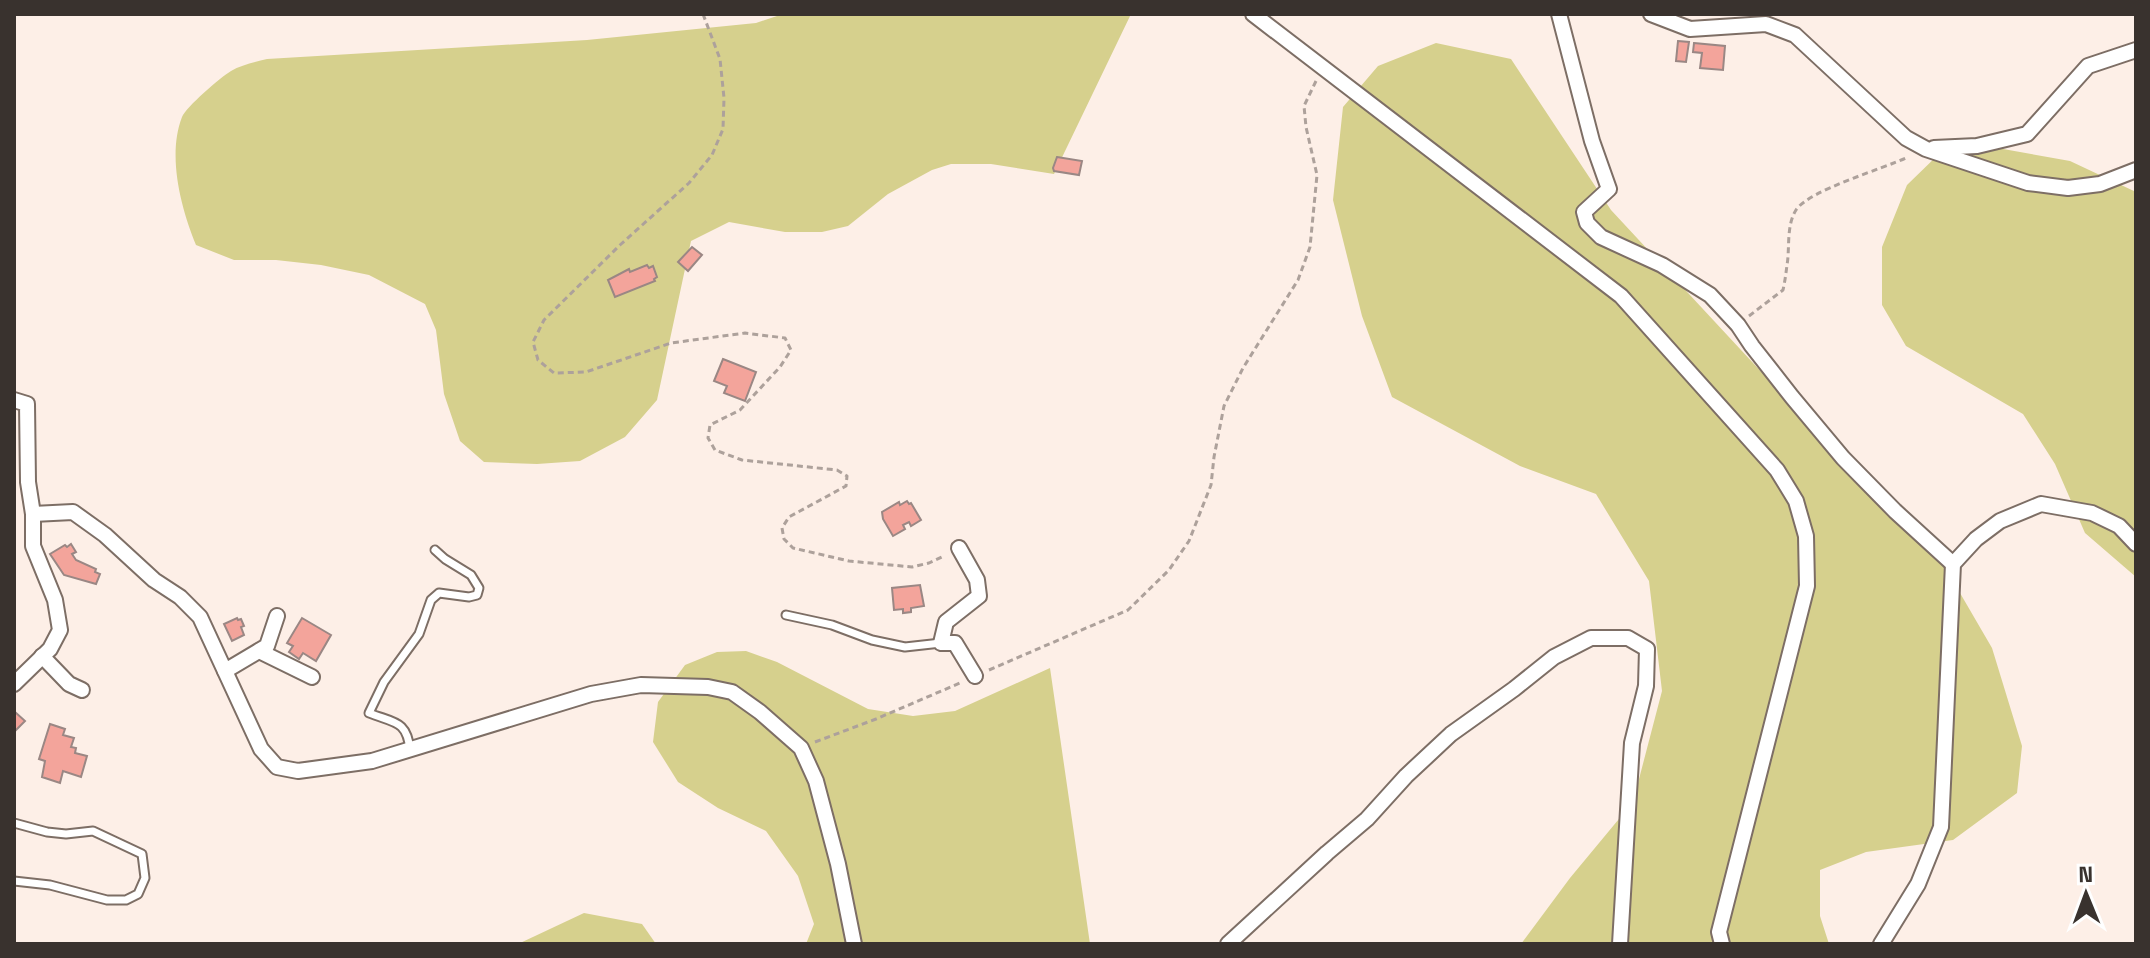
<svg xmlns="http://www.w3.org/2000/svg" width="2150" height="958" viewBox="0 0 2150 958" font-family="'Space Grotesk',sans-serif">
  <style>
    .green { fill: #d6d08d }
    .building { fill: #f3a49b; stroke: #9a8784; stroke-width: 2 }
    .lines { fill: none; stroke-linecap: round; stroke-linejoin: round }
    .lane-casing { stroke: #7d6e65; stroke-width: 11 }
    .street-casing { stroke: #7d6e65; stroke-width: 18 }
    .path { stroke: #ada19b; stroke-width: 3; stroke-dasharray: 6 4; stroke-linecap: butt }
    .lane { stroke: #fff; stroke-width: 7 }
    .street { stroke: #fff; stroke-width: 14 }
  </style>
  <rect width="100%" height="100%" fill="#fdefe7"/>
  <g class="green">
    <path d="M783 14H1131L1054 174 991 164H951L932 170 888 194 848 226 822 232H785L729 222 691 241 657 400 625 437 580 461 537 464 484 462 460 441 444 394 436 330 425 304 369 275 321 265 276 260H234L196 245C181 208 167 156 182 117 186 107 221 77 231 71 241 65 255 62 267 59L587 40 756 23Z"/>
    <polygon points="1436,43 1511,59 1611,210 1846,463 1928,538 1992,648 2022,746 2017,793 1953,840 1866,852 1820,870 1820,916 1829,944 1521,944 1570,878 1633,802 1662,691 1649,581 1596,494 1520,466 1392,397 1362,316 1333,200 1343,107 1378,66"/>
    <polygon points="1992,147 2070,161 2136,192 2136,577 2085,533 2055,464 2023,414 1906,346 1882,305 1882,247 1907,185 1942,151"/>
    <polygon points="746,651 777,662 868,709 913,716 955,711 1050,668 1090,944 806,944 814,924 798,876 766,831 718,808 678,782 653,742 658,702 685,665 717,652"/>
    <polygon points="584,913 642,924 656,944 518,944"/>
  </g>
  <g class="building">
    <polygon points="1678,41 1689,42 1686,62 1676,61"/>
    <polygon points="1694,43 1725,46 1723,70 1700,68 1702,53 1693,52"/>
    <polygon points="1057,157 1082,161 1079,175 1054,171 1053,168"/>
    <polygon points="692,247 702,255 688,271 678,262"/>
    <polygon points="647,265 649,268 653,266 657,277 654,279 655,281 615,297 608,280 629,269 630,272"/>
    <polygon points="723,359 756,372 745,401 724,393 727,386 714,381"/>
    <polygon points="907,501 909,504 911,503 921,520 911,526 909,522 903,525 905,529 893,536 883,519 882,512 899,502 900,505"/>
    <polygon points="71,544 76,552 72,554 76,560 96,569 95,572 100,574 96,584 64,575 50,554 65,545 67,547"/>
    <polygon points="920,585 924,606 911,608 911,612 903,613 903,609 894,610 892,588"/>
    <polygon points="237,618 238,620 241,619 244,626 241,627 244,635 232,641 224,624"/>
    <polygon points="302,618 331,635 316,661 303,653 299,659 289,652 293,646 287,643"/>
    <polygon points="15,712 25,721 14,732 14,713"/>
    <polygon points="50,724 65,729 63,735 74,738 71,747 76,748 75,753 87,756 81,777 63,771 60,783 42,777 45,761 39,759"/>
  </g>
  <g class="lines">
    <defs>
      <g id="lane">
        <polyline points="786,615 832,625 872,640 905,647 941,643"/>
        <path d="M410 750C407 720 394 723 369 713L384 682 419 634 431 600 439 593 469 597 477 595 479 588 471 575 445 559 435 550"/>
        <polyline points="14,823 47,832 66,834 93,831 142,854 145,878 138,894 126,900 107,900 50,885 14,881"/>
      </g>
      <g id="street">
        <polyline points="1253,14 1621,296 1777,470 1796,501 1806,536 1807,586 1719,932 1722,944"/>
        <polyline points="1559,14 1592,141 1609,189 1584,212 1587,223 1601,237 1662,265 1710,295 1738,325 1752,346 1792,397 1843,458 1895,511 1953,564"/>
        <polyline points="1651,14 1690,29 1766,24 1795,35 1906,138 1926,149 2028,183 2068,188 2100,184 2136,170"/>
        <polyline points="1934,148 1977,146 2027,134 2088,66 2136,50"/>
        <polyline points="14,400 27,404 28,482 33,514 33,546 55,600 60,630 50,649 14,684"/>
        <polyline points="33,514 73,512 105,535 154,580 180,597 200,617 261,749 277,767 298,771 372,761 591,694 641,685 708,687 732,692 760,712 801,748 816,781 838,864 854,944"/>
        <polyline points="959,548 977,580 979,596 946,622 941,643 955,643 975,676"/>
        <polyline points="259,651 312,677"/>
        <polyline points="42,656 69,684 82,690"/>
        <polyline points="225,671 267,646 277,616"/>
        <polyline points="1228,944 1327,853 1367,819 1406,776 1451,734 1514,689 1554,657 1591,638 1628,638 1647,649 1646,686 1632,743 1620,944"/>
        <polyline points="1881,944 1918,884 1941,827 1953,564 1976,539 2000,521 2041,504 2092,513 2119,526 2136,544"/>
      </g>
    </defs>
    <use href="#lane" class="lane-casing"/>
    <use href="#street" class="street-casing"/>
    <g class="path">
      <polyline points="703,14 720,59 724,98 723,129 712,155 689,183 620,245 544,320 533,342 538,360 554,373 586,372 671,343 745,333 785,338 791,350 780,367 740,410 710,425 708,438 715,450 742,460 837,470 847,476 846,486 789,517 782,528 784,539 793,548 849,561 912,567 929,563 944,556"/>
      <path d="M1749 316 1783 290C1785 281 1786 273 1787 265 1790 248 1786 226 1796 210 1809 190 1883 169 1908 157"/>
      <polyline points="989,670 1128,610 1169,570 1189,541 1211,485 1214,457 1224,406 1243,368 1298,280 1310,247 1317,175 1306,127 1304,106 1316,81"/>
      <polyline points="815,742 876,719 960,683"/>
    </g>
    <use href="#lane" class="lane"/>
    <use href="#street" class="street"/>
  </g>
  <rect width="2150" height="958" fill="none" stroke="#39322e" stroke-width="32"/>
  <g transform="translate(2086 894) rotate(359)" stroke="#ffffff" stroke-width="6" paint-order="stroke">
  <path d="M0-6L14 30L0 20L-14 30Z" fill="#39322e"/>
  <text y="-12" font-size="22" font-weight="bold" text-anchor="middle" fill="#39322e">N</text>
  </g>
</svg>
